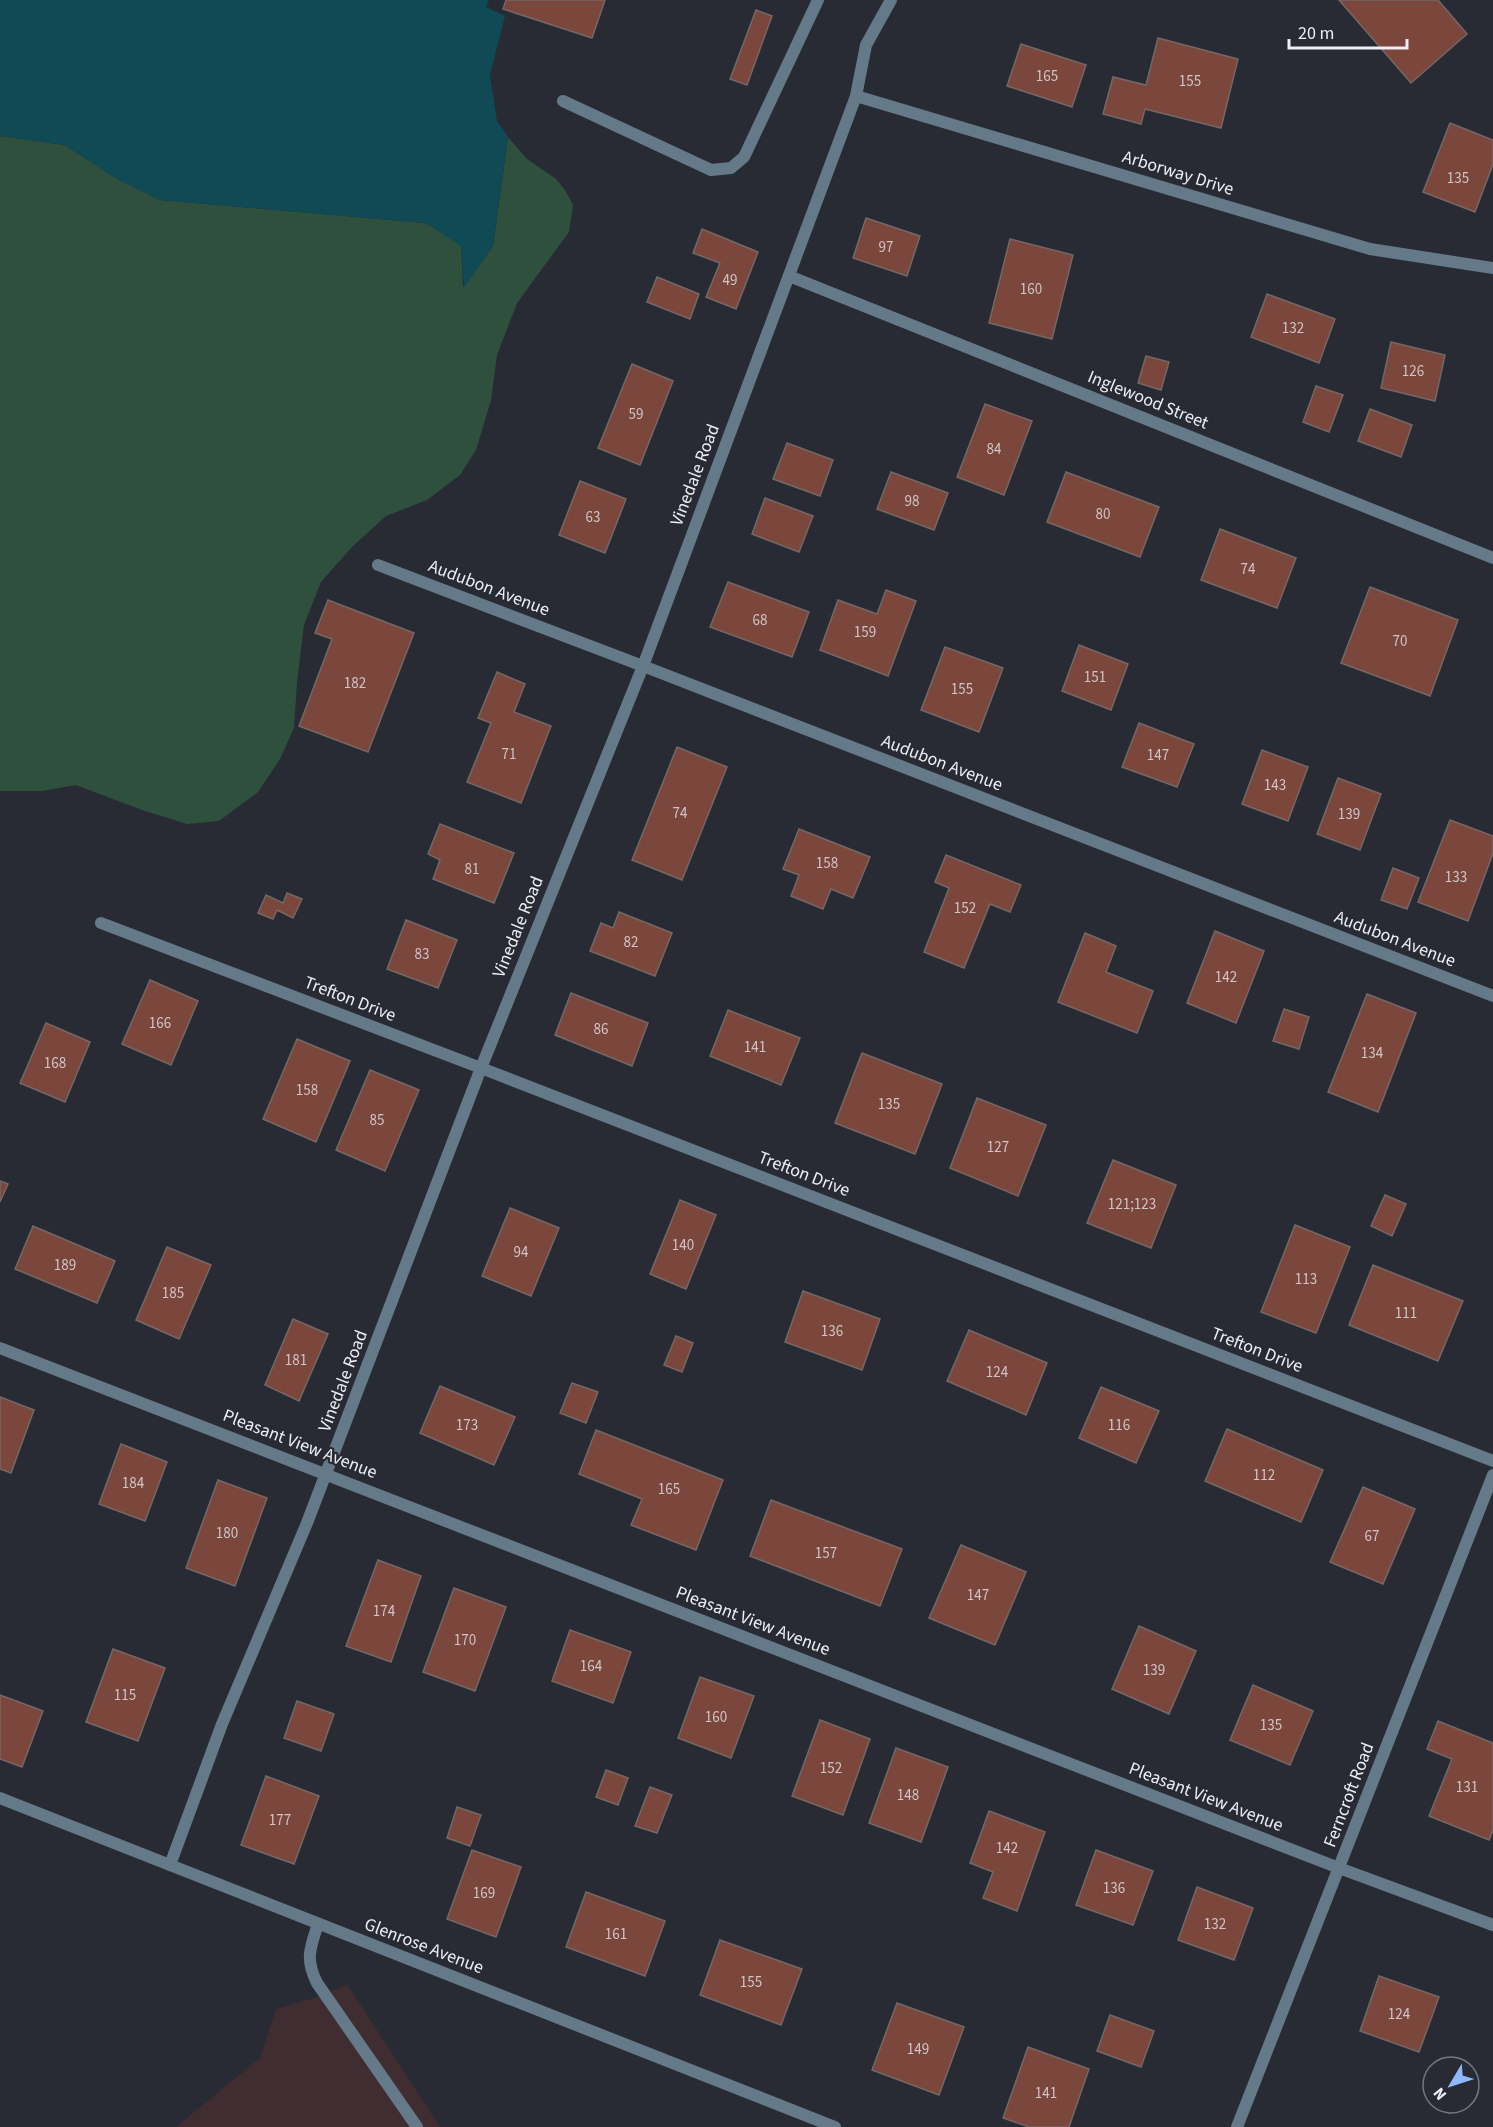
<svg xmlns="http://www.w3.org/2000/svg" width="1493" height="2127" viewBox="0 0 1493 2127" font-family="'Source Sans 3',sans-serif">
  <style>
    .industrial { fill: #402d31 }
    .green { fill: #2f503d }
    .water { fill: #104a54 }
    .building { fill: #7b473c; stroke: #746865; stroke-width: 1.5 }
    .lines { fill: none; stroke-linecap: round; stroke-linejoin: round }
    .lane { stroke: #647a88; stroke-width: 12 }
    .street { stroke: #647a88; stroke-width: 12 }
    .labels { text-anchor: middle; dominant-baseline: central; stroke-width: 4.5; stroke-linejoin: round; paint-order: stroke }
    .number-label { font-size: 15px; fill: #d0c4c6 }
    .street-label { font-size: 18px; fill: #eceef4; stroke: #282b34 }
  </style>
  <rect width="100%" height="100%" fill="#282b34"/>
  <polygon class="industrial" points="347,1984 440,2127 176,2127 260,2058 276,2009 324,1995"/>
  <polygon class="green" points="0,136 65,145 117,179 160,200 426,223 461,245 463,287 493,246 508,137 527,159 556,179 565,190 573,205 569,232 517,303 497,355 491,400 476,450 460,475 427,500 386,516 351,548 321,582 304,625 297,682 294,728 280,759 258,792 219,821 187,824 142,810 76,785 42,791 0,791"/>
  <polygon class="water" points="0,0 489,0 486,7 505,16 490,75 497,121 508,137 493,246 464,288 461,246 426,223 160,200 117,179 65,145 0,136"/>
  <g class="building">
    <polygon points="506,0 605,0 592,38 503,9"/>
    <polygon points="1339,0 1438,0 1467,34 1411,83"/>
    <polygon points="756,10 772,16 747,85 730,79"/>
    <polygon points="1158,38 1238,59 1221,128 1145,109 1141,124 1103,114 1113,77 1146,85"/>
    <polygon points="1021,44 1086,65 1072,107 1007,86"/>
    <polygon points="1450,123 1493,140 1493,164 1475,212 1423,192"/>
    <polygon points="866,218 920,236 907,276 853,258"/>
    <polygon points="702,229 758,252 736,309 706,297 720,263 693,253"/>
    <polygon points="1010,239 1073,255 1052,339 989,323"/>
    <polygon points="657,277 699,294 690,319 647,302"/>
    <polygon points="1267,294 1335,319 1319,363 1251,337"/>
    <polygon points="1391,342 1445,355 1435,401 1381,388"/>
    <polygon points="1146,356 1169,362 1161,390 1138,383"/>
    <polygon points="632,364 673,381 640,465 598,448"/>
    <polygon points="1316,386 1343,395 1329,432 1303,422"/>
    <polygon points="985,404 1032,421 1004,495 957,477"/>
    <polygon points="1370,409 1412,425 1401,457 1358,441"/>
    <polygon points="787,443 833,460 820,496 773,479"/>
    <polygon points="891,472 948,493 934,530 877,509"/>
    <polygon points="1066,472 1159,507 1140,557 1047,522"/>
    <polygon points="580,481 626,499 605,553 559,535"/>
    <polygon points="765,498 813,516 799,552 752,534"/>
    <polygon points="1220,529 1296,558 1277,608 1201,580"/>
    <polygon points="728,582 809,612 792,657 710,627"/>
    <polygon points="1370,587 1458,620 1430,696 1341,663"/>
    <polygon points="886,590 916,601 888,676 820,650 838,600 877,614"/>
    <polygon points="328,600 414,633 368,752 299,726 332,639 315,633"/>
    <polygon points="1079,645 1128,664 1111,710 1062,691"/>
    <polygon points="945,647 1003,668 979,732 921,710"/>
    <polygon points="497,672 525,684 514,712 551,726 521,803 467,782 491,723 478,718"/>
    <polygon points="1139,723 1194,744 1177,787 1122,767"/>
    <polygon points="677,747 727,767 682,880 632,860"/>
    <polygon points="1262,750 1308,767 1288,821 1242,804"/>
    <polygon points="1338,778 1381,794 1360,850 1317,834"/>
    <polygon points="1450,820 1493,836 1493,853 1468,921 1418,902"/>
    <polygon points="440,824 514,853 494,903 433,879 440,860 428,854"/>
    <polygon points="799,829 870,857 853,898 831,889 823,909 791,896 799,875 783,869"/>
    <polygon points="946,855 1021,885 1010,912 990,904 964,968 924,952 949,888 935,882"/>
    <polygon points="1393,868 1419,878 1407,909 1381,900"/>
    <polygon points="287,893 302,899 293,918 277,910 273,919 258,913 266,895 283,903"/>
    <polygon points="619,912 672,933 655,976 590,951 601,923 613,928"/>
    <polygon points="406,920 457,940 438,988 387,969"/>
    <polygon points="1215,931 1264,951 1236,1023 1187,1003"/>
    <polygon points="1085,933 1116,946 1106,972 1153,991 1137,1033 1058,1002"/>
    <polygon points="150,980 198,1001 171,1065 122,1044"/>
    <polygon points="571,993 648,1023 632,1066 555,1035"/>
    <polygon points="1367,994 1416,1013 1378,1112 1328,1092"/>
    <polygon points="1284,1009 1309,1017 1299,1049 1273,1041"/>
    <polygon points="728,1010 800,1038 781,1085 710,1056"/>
    <polygon points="46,1023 90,1042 65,1102 20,1083"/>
    <polygon points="297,1039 350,1061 316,1142 263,1119"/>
    <polygon points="862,1053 942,1084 915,1154 835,1123"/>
    <polygon points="370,1070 419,1090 385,1171 336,1150"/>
    <polygon points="977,1098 1046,1125 1018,1196 950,1168"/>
    <polygon points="1113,1160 1176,1185 1151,1248 1087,1223"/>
    <polygon points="0,1181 8,1184 0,1202"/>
    <polygon points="1385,1195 1406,1204 1392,1236 1371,1226"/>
    <polygon points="680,1200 716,1215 686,1289 650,1274"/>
    <polygon points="510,1208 559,1228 531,1296 482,1276"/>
    <polygon points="1295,1225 1350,1247 1316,1333 1261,1312"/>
    <polygon points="33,1226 115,1261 97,1303 15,1269"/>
    <polygon points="167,1247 211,1265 179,1339 136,1320"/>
    <polygon points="1373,1265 1463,1301 1438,1361 1349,1325"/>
    <polygon points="803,1291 880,1319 862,1370 785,1342"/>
    <polygon points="293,1319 328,1334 299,1401 265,1385"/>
    <polygon points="969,1330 1047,1363 1026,1415 947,1381"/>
    <polygon points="676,1336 693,1343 682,1372 664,1365"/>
    <polygon points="572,1383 598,1392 586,1423 560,1413"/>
    <polygon points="440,1386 515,1417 494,1465 420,1433"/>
    <polygon points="1101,1387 1159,1411 1136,1463 1079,1438"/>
    <polygon points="0,1397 34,1410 11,1473 0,1469"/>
    <polygon points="1227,1429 1323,1470 1301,1522 1205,1481"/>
    <polygon points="596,1430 723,1480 696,1550 631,1525 642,1499 579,1474"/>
    <polygon points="121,1444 167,1462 145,1521 99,1504"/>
    <polygon points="218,1480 267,1498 235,1586 186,1568"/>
    <polygon points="1363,1487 1415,1509 1383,1584 1330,1562"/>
    <polygon points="771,1500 902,1549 880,1606 750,1556"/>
    <polygon points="961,1545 1026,1572 995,1645 929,1618"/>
    <polygon points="378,1560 421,1576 391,1662 346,1646"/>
    <polygon points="454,1588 506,1607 475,1691 423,1672"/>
    <polygon points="1139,1626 1196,1651 1169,1714 1112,1689"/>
    <polygon points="570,1630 631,1652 613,1703 552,1681"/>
    <polygon points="113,1649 165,1668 138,1741 86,1722"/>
    <polygon points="700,1677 754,1696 731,1758 678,1738"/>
    <polygon points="1253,1685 1313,1711 1290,1765 1230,1740"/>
    <polygon points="0,1695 43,1711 22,1767 0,1759"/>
    <polygon points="297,1701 334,1714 321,1751 284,1738"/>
    <polygon points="820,1720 870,1739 843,1815 792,1796"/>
    <polygon points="1438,1721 1493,1743 1493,1830 1489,1840 1429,1816 1452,1759 1427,1749"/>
    <polygon points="896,1748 948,1767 921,1842 869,1823"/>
    <polygon points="606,1770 628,1778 618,1805 596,1797"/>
    <polygon points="266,1776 319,1796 294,1864 241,1845"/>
    <polygon points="650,1787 672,1795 657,1833 635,1826"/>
    <polygon points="457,1807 481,1815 470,1846 447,1838"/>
    <polygon points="989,1811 1045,1832 1017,1911 983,1898 993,1872 970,1863"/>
    <polygon points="472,1850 521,1867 496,1937 447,1919"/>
    <polygon points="1096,1850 1153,1871 1133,1925 1076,1905"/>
    <polygon points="1197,1887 1253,1908 1234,1960 1178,1940"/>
    <polygon points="586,1892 665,1921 645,1976 566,1947"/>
    <polygon points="720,1940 802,1969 781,2025 700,1995"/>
    <polygon points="1379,1976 1439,1997 1419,2052 1360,2031"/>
    <polygon points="897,2003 964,2027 939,2095 872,2070"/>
    <polygon points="1110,2015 1154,2031 1141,2067 1097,2051"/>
    <polygon points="1028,2047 1089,2069 1069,2127 1029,2127 1003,2118"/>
  </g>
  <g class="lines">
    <g class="lane">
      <polyline points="563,101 711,170 731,168 744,157 818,0"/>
      <path d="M318 1924C310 1948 305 1959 317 1983L417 2127"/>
    </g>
    <g class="street">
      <polyline points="856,96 1370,249 1493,268"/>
      <polyline points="789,276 1493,558"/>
      <polyline points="378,565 643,666 1493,996"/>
      <polyline points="101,923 481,1068 1493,1461"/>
      <polyline points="0,1348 1339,1868 1493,1925"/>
      <polyline points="0,1798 835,2127"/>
      <polyline points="170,1865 222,1724 307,1523 481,1068 643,666 856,96 866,45 891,0"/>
      <polyline points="1237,2127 1493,1475"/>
    </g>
  </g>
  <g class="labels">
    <g class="number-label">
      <text x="1047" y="76">165</text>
      <text x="1190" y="81">155</text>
      <text x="1458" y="178">135</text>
      <text x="886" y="247">97</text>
      <text x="730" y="280">49</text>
      <text x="1031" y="289">160</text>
      <text x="1293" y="328">132</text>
      <text x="1413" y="371">126</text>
      <text x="636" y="414">59</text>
      <text x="994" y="449">84</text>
      <text x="912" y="501">98</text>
      <text x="1103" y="514">80</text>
      <text x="593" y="517">63</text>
      <text x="1248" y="569">74</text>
      <text x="760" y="620">68</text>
      <text x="865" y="632">159</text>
      <text x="1400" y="641">70</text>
      <text x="1095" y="677">151</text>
      <text x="355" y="683">182</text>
      <text x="962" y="689">155</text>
      <text x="509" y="754">71</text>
      <text x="1158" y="755">147</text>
      <text x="1275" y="785">143</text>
      <text x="680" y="813">74</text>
      <text x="1349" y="814">139</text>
      <text x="827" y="863">158</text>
      <text x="472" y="869">81</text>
      <text x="1456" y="877">133</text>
      <text x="965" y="908">152</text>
      <text x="631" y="942">82</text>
      <text x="422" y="954">83</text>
      <text x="1226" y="977">142</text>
      <text x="160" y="1023">166</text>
      <text x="601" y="1029">86</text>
      <text x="755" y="1047">141</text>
      <text x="1372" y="1053">134</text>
      <text x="55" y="1063">168</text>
      <text x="307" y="1090">158</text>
      <text x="889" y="1104">135</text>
      <text x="377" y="1120">85</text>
      <text x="998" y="1147">127</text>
      <text x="1132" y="1204">121;123</text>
      <text x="683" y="1245">140</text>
      <text x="521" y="1252">94</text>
      <text x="65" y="1265">189</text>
      <text x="1306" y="1279">113</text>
      <text x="173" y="1293">185</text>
      <text x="1406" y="1313">111</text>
      <text x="832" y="1331">136</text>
      <text x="296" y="1360">181</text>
      <text x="997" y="1372">124</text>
      <text x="467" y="1425">173</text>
      <text x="1119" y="1425">116</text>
      <text x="1264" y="1475">112</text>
      <text x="133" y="1483">184</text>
      <text x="669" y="1489">165</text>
      <text x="227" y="1533">180</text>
      <text x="1372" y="1536">67</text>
      <text x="826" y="1553">157</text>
      <text x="978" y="1595">147</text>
      <text x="384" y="1611">174</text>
      <text x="465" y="1640">170</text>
      <text x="591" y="1666">164</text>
      <text x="1154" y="1670">139</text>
      <text x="125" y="1695">115</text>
      <text x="716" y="1717">160</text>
      <text x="1271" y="1725">135</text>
      <text x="831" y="1768">152</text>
      <text x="1467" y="1787">131</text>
      <text x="908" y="1795">148</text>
      <text x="280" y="1820">177</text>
      <text x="1007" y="1848">142</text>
      <text x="1114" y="1888">136</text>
      <text x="484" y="1893">169</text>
      <text x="1215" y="1924">132</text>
      <text x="616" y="1934">161</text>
      <text x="751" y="1982">155</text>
      <text x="1399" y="2014">124</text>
      <text x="918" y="2049">149</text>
      <text x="1046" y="2093">141</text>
    </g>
    <g class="street-label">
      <text transform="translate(1178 173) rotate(17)">Arborway Drive</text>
      <text transform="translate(1148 400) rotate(22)">Inglewood Street</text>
      <text transform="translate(695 475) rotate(-69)">Vinedale Road</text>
      <text transform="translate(489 588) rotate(21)">Audubon Avenue</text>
      <text transform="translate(942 763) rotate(21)">Audubon Avenue</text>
      <text transform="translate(518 927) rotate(-68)">Vinedale Road</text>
      <text transform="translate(1395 939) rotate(21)">Audubon Avenue</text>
      <text transform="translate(350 999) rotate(21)">Trefton Drive</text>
      <text transform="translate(804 1174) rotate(21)">Trefton Drive</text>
      <text transform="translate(1257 1350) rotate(21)">Trefton Drive</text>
      <text transform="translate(343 1381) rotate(-69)">Vinedale Road</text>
      <text transform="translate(300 1444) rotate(21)">Pleasant View Avenue</text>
      <text transform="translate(753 1621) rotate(21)">Pleasant View Avenue</text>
      <text transform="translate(1349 1795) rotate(-69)">Ferncroft Road</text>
      <text transform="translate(1206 1797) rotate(21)">Pleasant View Avenue</text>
      <text transform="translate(424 1946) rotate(21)">Glenrose Avenue</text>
    </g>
  </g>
  <g transform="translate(1451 2085) rotate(231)"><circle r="28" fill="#282b34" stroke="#767981" stroke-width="1.5"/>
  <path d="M0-4.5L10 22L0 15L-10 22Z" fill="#8fb8fd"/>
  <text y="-9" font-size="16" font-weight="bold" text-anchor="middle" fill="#eceef4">N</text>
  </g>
  <path d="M1289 39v9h118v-9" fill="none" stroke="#eceef4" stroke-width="3"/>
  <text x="1298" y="39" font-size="18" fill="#eceef4" stroke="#282b34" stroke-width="4.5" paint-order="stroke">20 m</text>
</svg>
